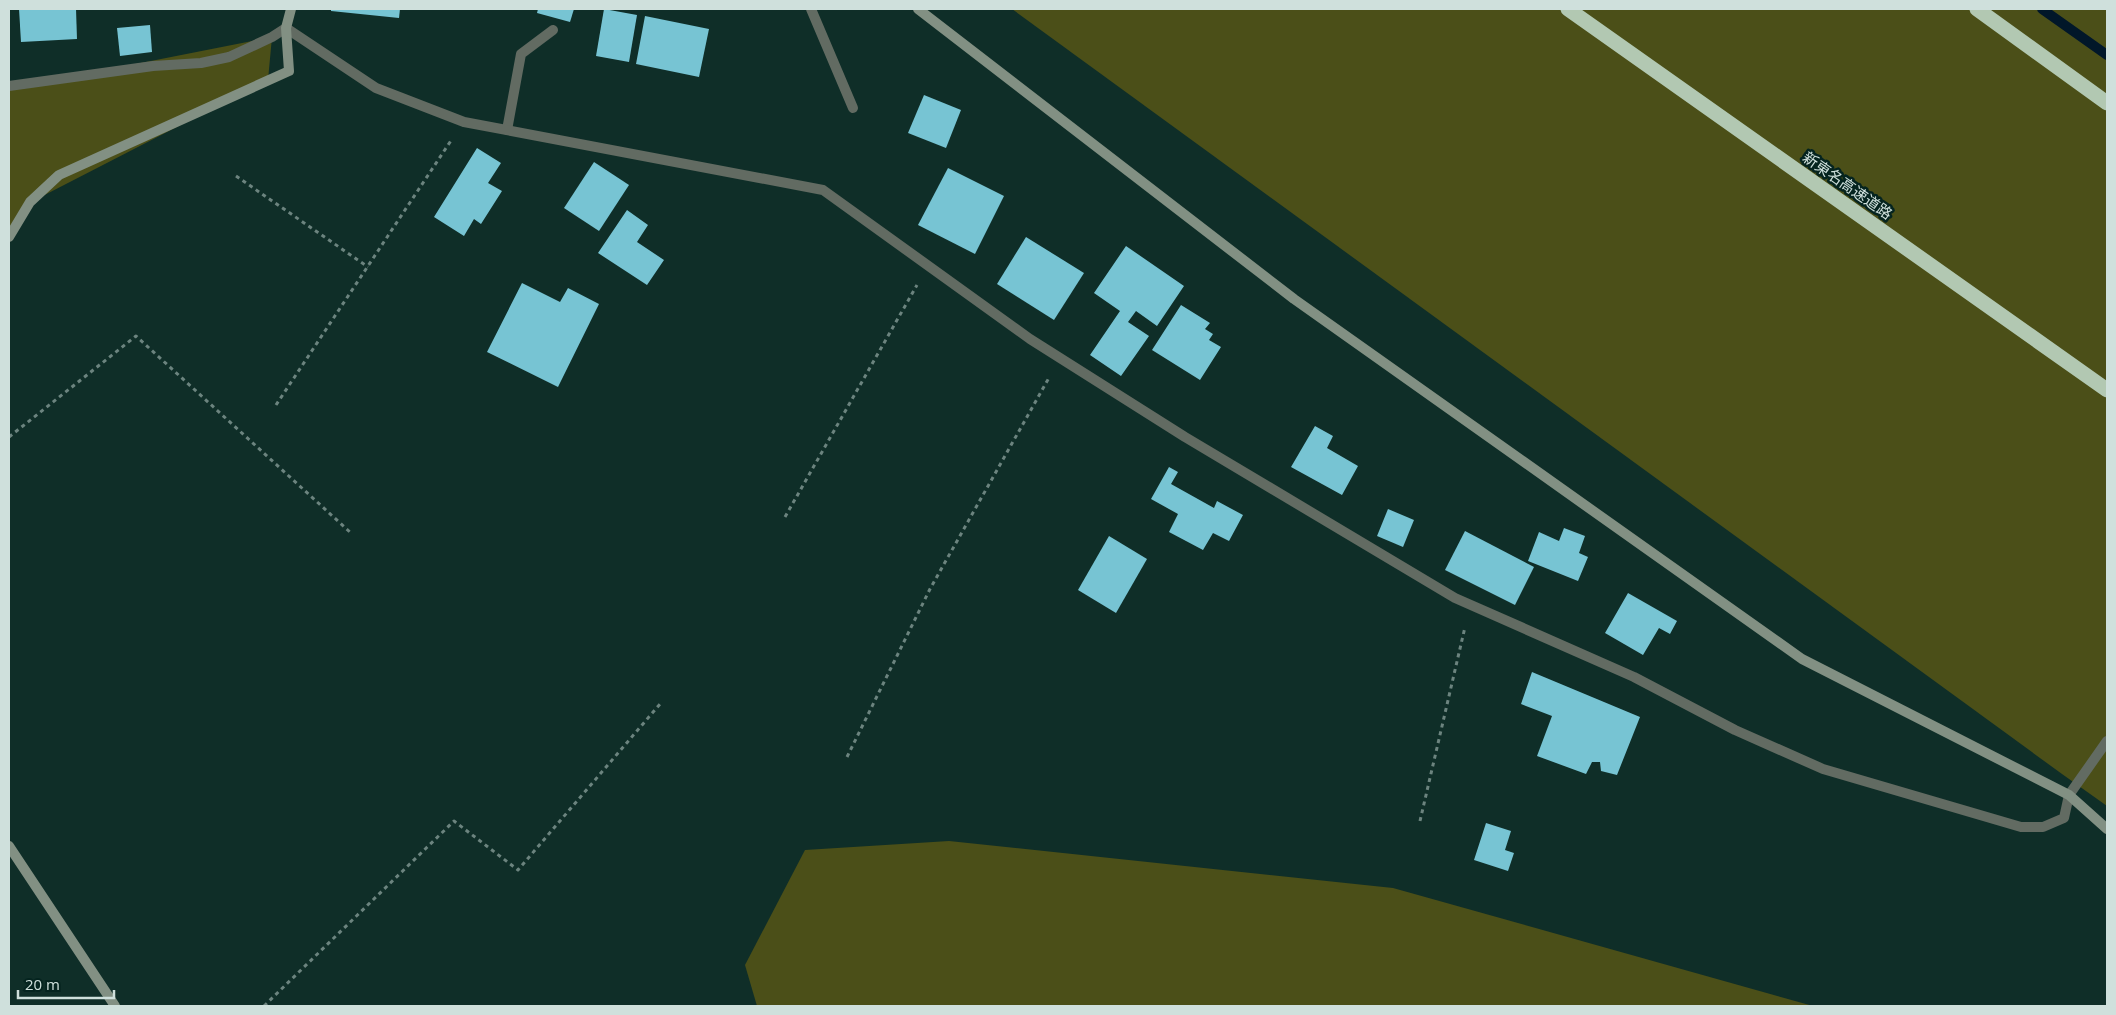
<svg xmlns="http://www.w3.org/2000/svg" width="2116" height="1015" viewBox="0 0 2116 1015" font-family="'Open Sans','Noto Sans JP',sans-serif">
  <style>
    .green { fill: #4b4f18 }
    .lines { fill: none; stroke-linecap: round; stroke-linejoin: round }
    .stream { stroke: #011729; stroke-width: 10 }
    .building { fill: #77c4d3 }
    .path { stroke: #6c847f; stroke-width: 3; stroke-dasharray: 4 4; stroke-linecap: butt }
    .lane { stroke: #626b62; stroke-width: 10 }
    .street { stroke: #626b62; stroke-width: 10 }
    .secondary { stroke: #829083; stroke-width: 10 }
    .highway { stroke: #b2c8b2; stroke-width: 15 }
    .labels { text-anchor: middle; dominant-baseline: central; stroke-width: 5; stroke-linejoin: round; paint-order: stroke }
    .street-label { font-size: 15px; fill: #cfe0dc; stroke: #05241f }
  </style>
  <rect width="100%" height="100%" fill="#0f2e28"/>
  <g class="green">
    <polygon points="1012,9 2107,9 2107,806 2062,774"/>
    <polygon points="272,37 268,80 31,202 9,237 9,89"/>
    <polygon points="949,841 1393,888 1813,1006 757,1006 745,965 805,850"/>
  </g>
  <g class="lines">
    <polyline class="stream" points="2042,9 2107,55"/>
  </g>
  <g class="building">
    <polygon points="19,9 76,9 77,39 21,42"/>
    <polygon points="331,9 400,9 399,18 331,11"/>
    <polygon points="538,9 574,9 570,22 537,13"/>
    <polygon points="604,9 637,15 629,62 596,56"/>
    <polygon points="645,16 709,29 699,77 636,64"/>
    <polygon points="150,25 152,52 120,56 117,28"/>
    <polygon points="924,95 961,110 946,148 908,133"/>
    <polygon points="477,148 501,163 488,183 502,191 481,224 474,219 464,236 434,217"/>
    <polygon points="594,162 629,185 599,231 564,208"/>
    <polygon points="948,168 1004,196 975,254 918,225"/>
    <polygon points="627,210 648,225 637,242 664,260 647,285 598,253"/>
    <polygon points="1026,237 1084,273 1054,320 997,284"/>
    <polygon points="1126,246 1184,286 1157,326 1136,311 1128,322 1149,336 1121,376 1090,355 1120,311 1094,293"/>
    <polygon points="522,283 560,302 568,288 599,304 558,387 487,352"/>
    <polygon points="1181,305 1210,323 1205,329 1213,334 1209,340 1221,347 1200,380 1152,350"/>
    <polygon points="1315,426 1333,436 1327,448 1358,466 1342,495 1291,467"/>
    <polygon points="1169,467 1178,472 1171,484 1214,508 1217,501 1243,515 1229,541 1213,533 1203,550 1169,532 1178,514 1151,499"/>
    <polygon points="1388,509 1414,520 1403,547 1377,536"/>
    <polygon points="1564,528 1585,536 1579,553 1588,557 1578,581 1528,561 1539,532 1559,541"/>
    <polygon points="1465,531 1534,567 1515,605 1445,570"/>
    <polygon points="1109,536 1147,559 1116,613 1078,590"/>
    <polygon points="1628,593 1677,621 1670,634 1659,628 1643,655 1605,633"/>
    <polygon points="1532,672 1640,717 1617,775 1601,771 1600,762 1592,762 1586,774 1537,756 1552,716 1521,704"/>
    <polygon points="1486,823 1511,831 1505,850 1514,853 1508,871 1474,860"/>
  </g>
  <g class="lines">
    <g class="path">
      <polyline points="236,176 368,267"/>
      <polyline points="276,405 452,139"/>
      <polyline points="9,437 136,336 351,533"/>
      <polyline points="785,517 917,285"/>
      <polyline points="847,757 930,589 1050,376"/>
      <polyline points="1420,821 1465,627"/>
      <polyline points="264,1006 454,821 518,870 660,704"/>
    </g>
    <g class="lane">
      <polyline points="811,9 853,108"/>
      <polyline points="507,130 521,54 553,30"/>
    </g>
    <polyline class="street" points="9,86 153,66 201,63 229,57 272,37 286,28 376,88 464,122 823,190 1030,339 1185,437 1455,598 1634,677 1735,730 1823,769 2021,827 2043,827 2064,818 2069,795 2107,741"/>
    <g class="secondary">
      <polyline points="918,9 1294,299 1802,659 2069,795 2107,829"/>
      <polyline points="9,237 30,202 59,175 289,71 286,28 291,9"/>
      <polyline points="9,846 115,1006"/>
    </g>
    <g class="highway">
      <polyline points="1568,9 2107,390"/>
      <polyline points="1977,9 2107,103"/>
    </g>
  </g>
  <g class="labels">
    <g class="street-label">
      <text transform="translate(1848 185) rotate(35)">新東名高速道路</text>
    </g>
  </g>
  <rect width="2116" height="1015" fill="none" stroke="#cfe0dc" stroke-width="20"/>
  <path d="M18 990v8h96v-8" fill="none" stroke="#cfe0dc" stroke-width="2.5"/>
  <text x="25" y="990" font-size="15" fill="#cfe0dc" stroke="#05241f" stroke-width="4" paint-order="stroke">20 m</text>
</svg>
